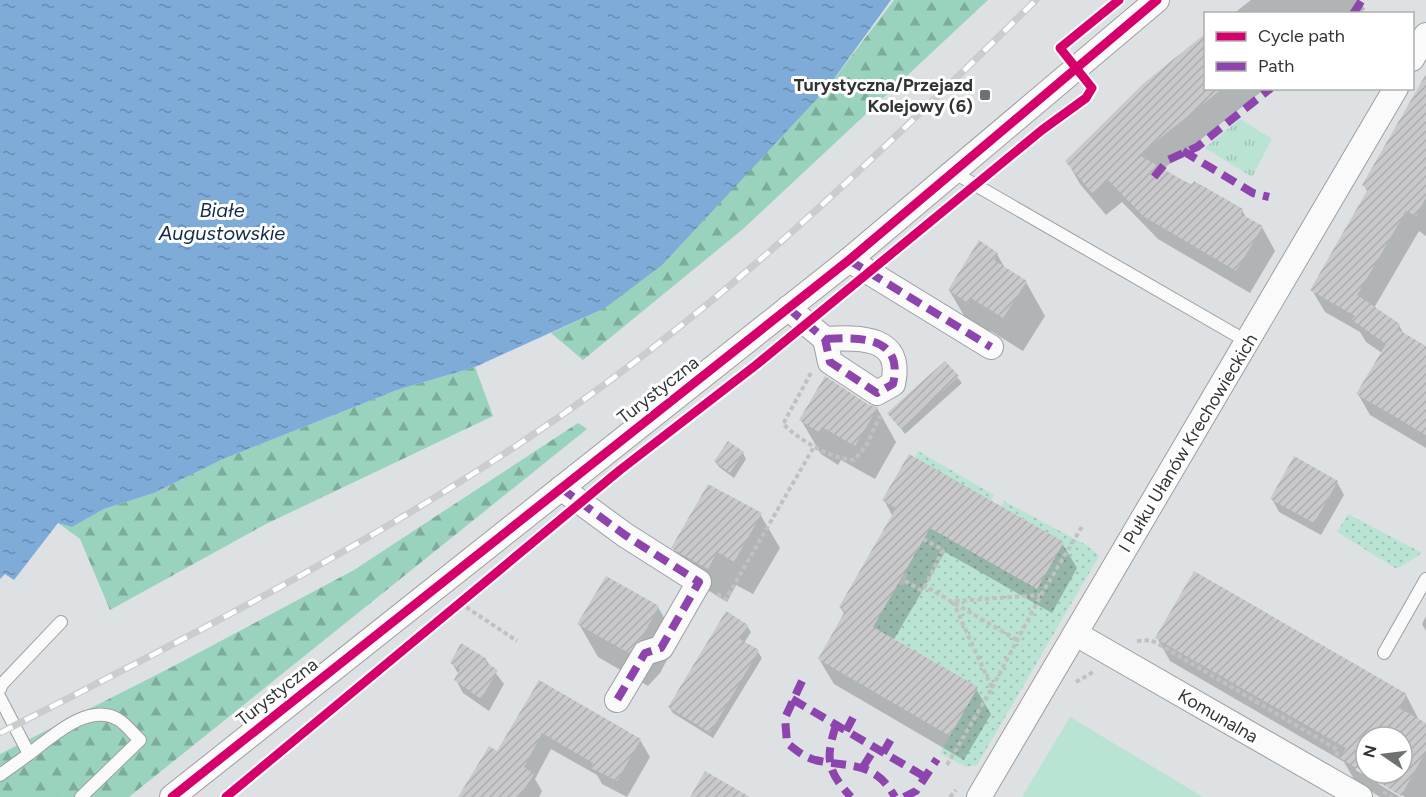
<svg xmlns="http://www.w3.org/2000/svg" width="1426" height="797" viewBox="0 0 1426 797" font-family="Figtree,sans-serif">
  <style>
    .grass { fill: url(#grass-dots) }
    .forest { fill: url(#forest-firs) }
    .park { fill: url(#park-tufts) }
    .pitch { fill: #b9e3d2 }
    .water { fill: url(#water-ripples) }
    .shadow { fill: #0003 }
    .building { fill: url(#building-hatch); fill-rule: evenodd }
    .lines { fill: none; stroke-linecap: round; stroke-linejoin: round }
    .lane-casing { stroke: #9d9fa0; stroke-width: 14 }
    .street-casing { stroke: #9d9fa0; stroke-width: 26 }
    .path { stroke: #c1c1c1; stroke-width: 4; stroke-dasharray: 4.5 3; stroke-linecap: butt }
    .lane { stroke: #fafafb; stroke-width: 12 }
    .street { stroke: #fafafb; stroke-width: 24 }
    .rail-casing { stroke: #cbcccc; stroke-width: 7 }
    .rail { stroke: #fff; stroke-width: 4.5; stroke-dasharray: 14; stroke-linecap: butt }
    .quiet { stroke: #8e44ad; stroke-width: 8; stroke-dasharray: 15 8; stroke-linecap: butt }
    .cycleway-casing { stroke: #fff; stroke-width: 13 }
    .cycleway { stroke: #d6006c; stroke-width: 9 }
    .poi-dot { fill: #6e7172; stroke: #fff; stroke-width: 2 }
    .labels { text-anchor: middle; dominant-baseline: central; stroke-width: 6; stroke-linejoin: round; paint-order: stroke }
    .poi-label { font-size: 18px; font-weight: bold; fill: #323435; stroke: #fff; text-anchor: end }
    .street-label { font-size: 18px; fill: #323435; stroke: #fff }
    .water-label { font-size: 20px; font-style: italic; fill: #132d48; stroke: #fff }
  </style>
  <defs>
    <pattern id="grass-dots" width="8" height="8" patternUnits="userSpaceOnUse" patternTransform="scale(1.5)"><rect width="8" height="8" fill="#b9e3d2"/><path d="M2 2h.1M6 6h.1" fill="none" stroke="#a0c3b5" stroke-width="1.8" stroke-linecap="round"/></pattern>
    <pattern id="forest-firs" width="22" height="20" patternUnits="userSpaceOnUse" patternTransform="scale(1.5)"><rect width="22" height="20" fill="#99d3bd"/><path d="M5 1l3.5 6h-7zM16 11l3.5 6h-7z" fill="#7dac9a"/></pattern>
    <pattern id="park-tufts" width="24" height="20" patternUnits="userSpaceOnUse" patternTransform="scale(1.5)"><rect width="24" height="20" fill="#b9e3d2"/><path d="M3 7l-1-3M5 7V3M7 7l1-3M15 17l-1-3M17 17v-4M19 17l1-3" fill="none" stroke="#a0c3b5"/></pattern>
    <pattern id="water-ripples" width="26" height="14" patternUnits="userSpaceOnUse" patternTransform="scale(1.5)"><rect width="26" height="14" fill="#7eabd8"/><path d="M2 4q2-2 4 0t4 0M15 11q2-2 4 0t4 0" fill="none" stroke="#688cb0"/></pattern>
    <pattern id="building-hatch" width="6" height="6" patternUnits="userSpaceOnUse" patternTransform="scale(1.5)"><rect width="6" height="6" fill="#c9c9cb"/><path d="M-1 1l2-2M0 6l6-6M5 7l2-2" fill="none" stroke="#adadaf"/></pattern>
  </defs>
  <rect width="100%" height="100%" fill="#dee1e3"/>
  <g class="grass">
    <polygon points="918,451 994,495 991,501 915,458"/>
    <polygon points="1004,501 1088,546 1099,556 977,765 966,767 940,753 950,736 873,627 898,584 903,586 908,575 904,572 930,528 1063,542 1001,506"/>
    <polygon points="1348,514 1422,553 1397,569 1337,532"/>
  </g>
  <g class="forest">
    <polygon points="894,0 988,0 743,229 583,360 551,333 605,308 828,87"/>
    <polygon points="475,367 493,416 266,524 110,610 80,539 58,523 72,527 104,509 154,493 223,459 397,390"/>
    <polygon points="578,423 587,429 129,797 0,797 0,754 168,669 354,570"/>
  </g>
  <polygon class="park" points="1240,119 1272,139 1252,177 1205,148"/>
  <polygon class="pitch" points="1070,717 1203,797 1022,797"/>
  <polygon class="water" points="0,0 891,0 828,87 662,265 605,308 475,367 397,390 223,459 154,493 104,509 72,527 58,523 14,580 5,574 0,579"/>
  <g class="shadow">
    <polygon points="1251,0 1359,0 1365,9 1359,14 1233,14"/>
    <polygon points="1206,35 1206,88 1266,88 1162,170 1242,210 1247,219 1262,227 1275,251 1250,293 1158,239 1122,202 1106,215 1080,184 1067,161 1128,100"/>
    <polygon points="1426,77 1426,236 1419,231 1374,308 1399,325 1405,336 1426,348 1426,448 1370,415 1358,394 1382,353 1366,342 1360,332 1325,312 1312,290 1368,193 1364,185"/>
    <polygon points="997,254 1006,270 1026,282 1045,316 1023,351 991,331 987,336 969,324 949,290"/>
    <polygon points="945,363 962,383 905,434 889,413"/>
    <polygon points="869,406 877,408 896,442 875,479 841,460 838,465 821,454 801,420"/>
    <polygon points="743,453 746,459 734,478 719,467 715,461"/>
    <polygon points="1337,482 1344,495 1321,535 1279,512 1272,499"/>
    <polygon points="884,500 1062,543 1077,568 1052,613 945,552 893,641 976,689 991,714 964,760 834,684 819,659 845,615 840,607 893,517"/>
    <polygon points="760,514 780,548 753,594 736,585 727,602 693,581 673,548"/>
    <polygon points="658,607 677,641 660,673 648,686 598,657 579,624"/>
    <polygon points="1426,616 1426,631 1422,624"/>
    <polygon points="747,626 751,632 744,643 758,652 762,658 713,738 673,713 669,707"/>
    <polygon points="1157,638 1406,695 1419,720 1426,724 1426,797 1405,797 1367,773 1402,773 1402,737 1366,737 1366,772 1356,766 1356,770 1400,797 1380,797 1355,781 1344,762 1170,661"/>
    <polygon points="486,660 504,684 489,711 463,693 456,680 459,675 452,663"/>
    <polygon points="540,682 640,740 650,757 627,797 602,784 597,775 551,749 535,779 542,791 539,797 462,797 497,753"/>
  </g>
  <g class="building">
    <polygon points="1206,33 1206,88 1223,88 1139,155 1191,185 1194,181 1243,209 1241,214 1263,226 1236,271 1143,216 1108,180 1092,193 1065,161 1144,83"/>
    <polygon points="1426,74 1426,198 1416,216 1406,211 1357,295 1400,324 1397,329 1426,346 1426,435 1356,394 1386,344 1352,320 1355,316 1310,290 1368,189 1362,185"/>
    <polygon points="979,240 998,253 994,260 1027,281 1003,318 971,298 968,303 948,290"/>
    <polygon points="945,361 959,376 901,429 887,413"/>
    <polygon points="825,376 869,405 878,407 855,446 822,427 819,432 799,420"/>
    <polygon points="728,441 744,452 730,473 714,461"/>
    <polygon points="909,454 1064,542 1037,589 930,528 873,627 978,687 950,736 818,659 845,611 839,607 896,508 882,500"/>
    <polygon points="1294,456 1338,481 1314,523 1270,499"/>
    <polygon points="708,484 762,513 734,562 717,552 708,569 671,548"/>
    <path d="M1194 571 1407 694 1399 708 1426 723V751L1401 796 1340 758 1346 748 1155 638ZM1366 737H1402V773H1366Z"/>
    <polygon points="606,576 659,606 641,639 629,653 577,624"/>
    <polygon points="726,611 748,625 740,639 759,650 710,733 668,707"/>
    <polygon points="461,643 487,659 485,662 498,670 481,699 454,680 460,669 450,663"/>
    <polygon points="539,680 641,739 617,781 591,768 593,763 542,733 524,767 534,774 519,797 458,797 489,746 497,751"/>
    <polygon points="705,771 750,797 690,797"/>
  </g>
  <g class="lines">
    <defs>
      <g id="lane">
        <polyline points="953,172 1248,342"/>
        <polyline points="1384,653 1426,579"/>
        <polyline points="0,689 2,684 61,622"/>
        <path d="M0 698 29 754C52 737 89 701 119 720 127 725 133 734 140 740L81 797"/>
        <polyline points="0,775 29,754"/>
      </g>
      <g id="street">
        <polyline points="1412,59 1426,35"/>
        <polyline points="849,260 991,347"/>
        <path d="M788 308 825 339 830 362 877 393 893 384C904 336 860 337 825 339"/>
        <polyline points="561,488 625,535 699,582 661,648 645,653 617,700"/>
        <polyline points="1076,634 1360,797"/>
        <polyline points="172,797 849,260 1157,0"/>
        <polyline points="979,797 1396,88"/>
      </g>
    </defs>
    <use href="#lane" class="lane-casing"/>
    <use href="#street" class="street-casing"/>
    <g class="path">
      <path d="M811 373 783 424C801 441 829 458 854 460L866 446 880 416"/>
      <polyline points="923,539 943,550 925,586"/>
      <polyline points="905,581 922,591 925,586 1017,640"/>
      <polyline points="717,594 726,599 815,445"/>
      <polyline points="955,601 1040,595"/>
      <polyline points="460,603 517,641"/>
      <polyline points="1137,641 1151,640 1160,645 1338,750 1336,757"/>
      <polyline points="1076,682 1093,672"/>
      <polyline points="992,688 1041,595 1083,525"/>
      <polyline points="947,765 992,688 953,602"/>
      <polyline points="1383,792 1392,797"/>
      <polyline points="950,797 956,790"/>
    </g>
    <use href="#lane" class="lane"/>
    <use href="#street" class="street"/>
    <defs>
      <path id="rail" d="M0 733C183 640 366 547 537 432 720 309 879 155 1036 0"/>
    </defs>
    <use href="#rail" class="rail-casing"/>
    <use href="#rail" class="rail"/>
    <g class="quiet">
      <polyline points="1353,14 1362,0"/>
      <polyline points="1183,151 1253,193 1269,197"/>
      <polyline points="1154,177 1168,160 1197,147 1271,88"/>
      <polyline points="849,260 991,347"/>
      <path d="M788 308 825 339 830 362 877 393 893 384C904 336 860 337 825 339"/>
      <polyline points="561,488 625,535 699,582 661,648 645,653 617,700"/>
      <path d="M802 681 785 718 787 743C796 750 804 757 815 760 850 768 874 760 895 797"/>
      <polyline points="792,699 925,777"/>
      <path d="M836 725C825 759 827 771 851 797"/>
      <polyline points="846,731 856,712"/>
      <polyline points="883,753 894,734"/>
      <polyline points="863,767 875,748"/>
      <polyline points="904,797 916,791 937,759"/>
    </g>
    <defs>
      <g id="cycleway">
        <polyline points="172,797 849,260 1157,0"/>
        <polyline points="226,797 620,470 756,365 1042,130 1086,98 1092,88 1060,48 1119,0"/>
      </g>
    </defs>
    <use href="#cycleway" class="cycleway-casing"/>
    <use href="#cycleway" class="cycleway"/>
  </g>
  <rect class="poi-dot" x="979" y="89" width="12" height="12" rx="3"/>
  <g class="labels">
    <g class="poi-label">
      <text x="973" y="85">Turystyczna/Przejazd<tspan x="973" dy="21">Kolejowy (6)</tspan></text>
    </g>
    <g class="street-label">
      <text transform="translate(658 390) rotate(-38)">Turystyczna</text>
      <text transform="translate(1188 443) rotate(-59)">I Pułku Ułanów Krechowieckich</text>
      <text transform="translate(277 692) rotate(-38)">Turystyczna</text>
      <text transform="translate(1218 716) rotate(30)">Komunalna</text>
    </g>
    <g class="water-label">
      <text x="222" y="210">Białe<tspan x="222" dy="23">Augustowskie</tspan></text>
    </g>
  </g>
  <rect x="1204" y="12" width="210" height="78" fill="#ffffff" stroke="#adaeae" stroke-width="1.5"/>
  <rect x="1216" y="32" width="30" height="9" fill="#d6006c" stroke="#adaeae" stroke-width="1.5"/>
  <text x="1258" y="42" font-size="18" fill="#323435">Cycle path</text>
  <rect x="1216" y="62" width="30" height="9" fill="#8e44ad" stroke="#adaeae" stroke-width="1.5"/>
  <text x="1258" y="72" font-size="18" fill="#323435">Path</text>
  <g transform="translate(1384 755) rotate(284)"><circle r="28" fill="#ffffff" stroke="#adaeae" stroke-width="1.5"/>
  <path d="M0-4.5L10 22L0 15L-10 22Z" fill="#6e7172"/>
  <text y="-9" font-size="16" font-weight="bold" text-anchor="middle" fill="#323435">N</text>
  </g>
</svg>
